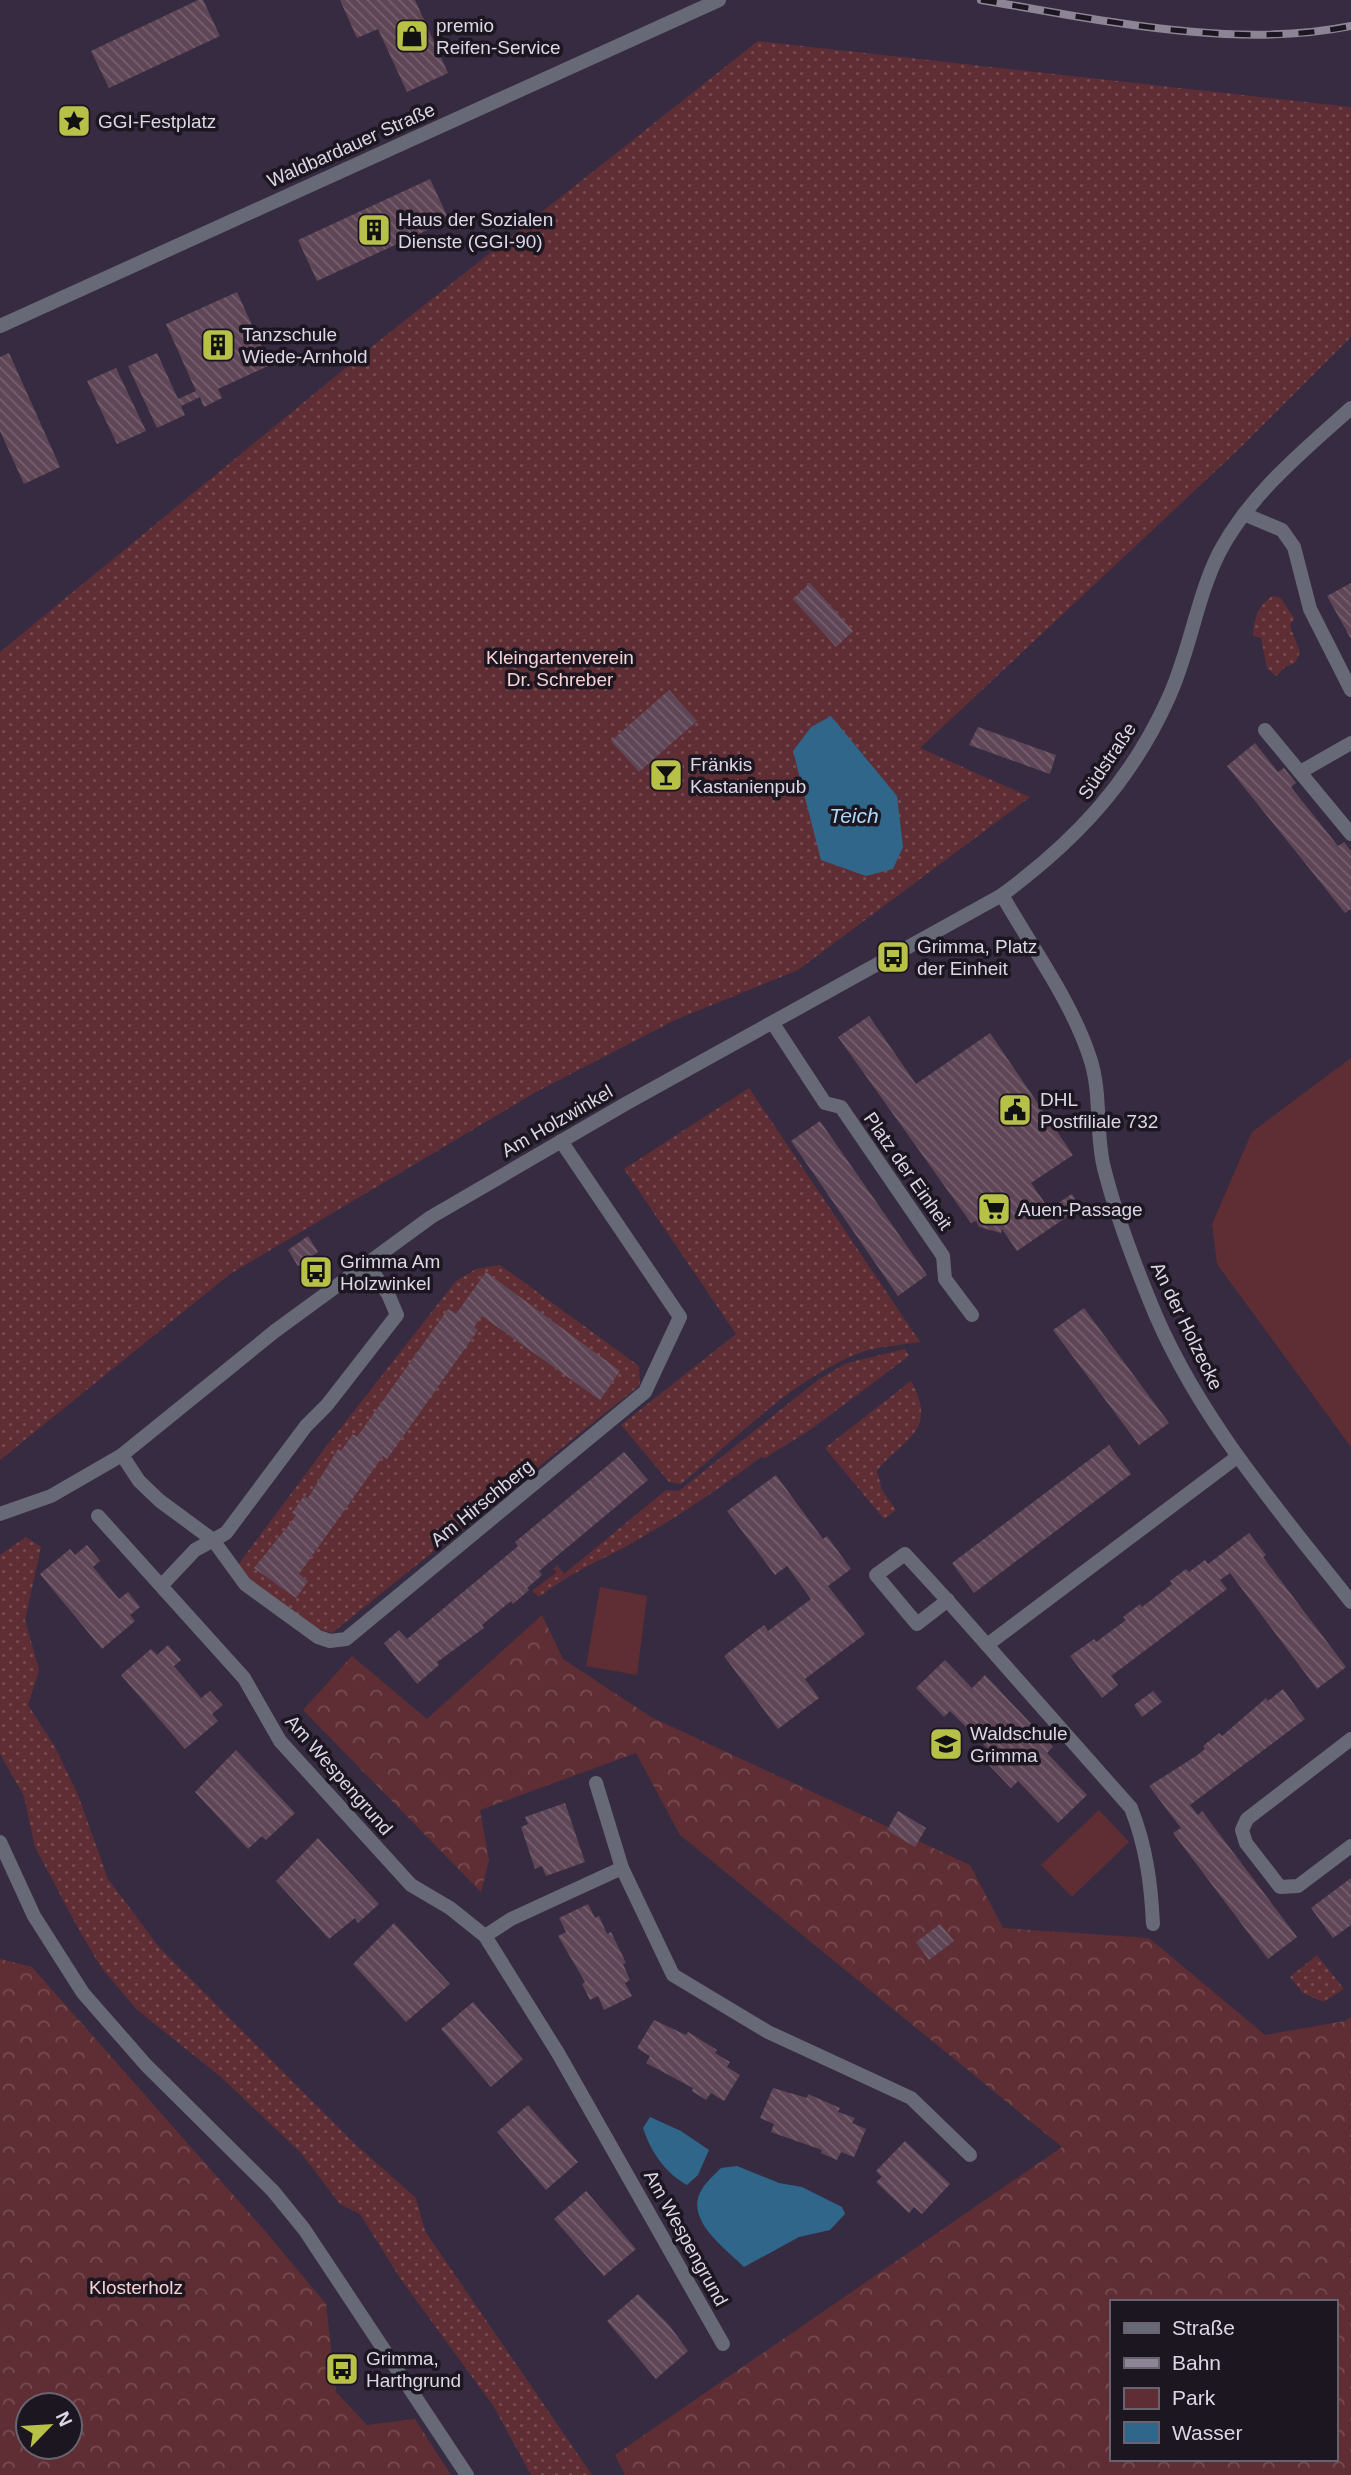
<svg xmlns="http://www.w3.org/2000/svg" width="1351" height="2475" viewBox="0 0 1351 2475" font-family="Arial,sans-serif">
  <style>
    .green { fill: url(#green-dots) }
    .forest { fill: url(#forest-crowns); fill-rule: evenodd }
    .pitch { fill: #5f2e34 }
    .water { fill: #30668a }
    .building { fill: url(#building-back-hatch) }
    .lines { fill: none; stroke-linecap: round; stroke-linejoin: round }
    .minor { stroke: #676a76; stroke-width: 14 }
    .rail-casing { stroke: #8d8496; stroke-width: 8 }
    .rail { stroke: #1b1620; stroke-width: 5; stroke-dasharray: 16; stroke-linecap: butt }
    .labels { text-anchor: middle; dominant-baseline: central; stroke-width: 7; stroke-linejoin: round; paint-order: stroke }
    .poi-label { font-size: 19px; fill: #ddd6e5; stroke: #1b1620; text-anchor: start }
    .street-label { font-size: 19px; fill: #ddd6e5; stroke: #1b1620 }
    .park-label { font-size: 19px; fill: #f8d1d3; stroke: #1b1620 }
    .water-label { font-size: 21px; font-style: italic; fill: #abd9fa; stroke: #1b1620 }
  </style>
  <defs>
    <pattern id="green-dots" width="8" height="8" patternUnits="userSpaceOnUse" patternTransform="scale(1.75)"><rect width="8" height="8" fill="#5f2e34"/><path d="M2 2h.1M6 6h.1" fill="none" stroke="#764c51" stroke-width="1.8" stroke-linecap="round"/></pattern>
    <pattern id="forest-crowns" width="20" height="18" patternUnits="userSpaceOnUse" patternTransform="scale(1.75)"><rect width="20" height="18" fill="#5f2e34"/><path d="M2 6a3 3 0 1 1 6 0M12 15a3 3 0 1 1 6 0" fill="none" stroke="#764c51"/></pattern>
    <pattern id="building-back-hatch" width="6" height="6" patternUnits="userSpaceOnUse" patternTransform="scale(1.75)"><rect width="6" height="6" fill="#5f4656"/><path d="M-1 5l2 2M0 0l6 6M5-1l2 2" fill="none" stroke="#76606e"/></pattern>
  </defs>
  <rect width="100%" height="100%" fill="#362b41"/>
  <g class="green">
    <polygon points="758,41 1351,107 1351,337 1239,449 920,748 1030,797 798,970 675,1020 536,1092 230,1274 0,1460 0,652 360,356"/>
    <path d="M1272 596 1281 598 1294 618 1290 626 1300 652 1295 663 1285 667 1276 676 1267 668 1261 638 1253 636C1253 620 1258 606 1272 596Z"/>
    <path d="M749 1088 920 1342C902 1345 880 1346 862 1352 793 1378 737 1438 681 1484L669 1482 621 1425 736 1334 624 1169Z"/>
    <path d="M500 1265 639 1366 640 1385 332 1633C300 1627 259 1590 238 1565L325 1448 456 1281 476 1269Z"/>
    <path d="M905 1349 909 1356 810 1430 765 1458 761 1457C718 1490 674 1519 627 1546 596 1562 567 1575 539 1597L532 1591 557 1572 553 1569 557 1565 564 1574 666 1490 679 1491 819 1379 847 1363Z"/>
    <path d="M911 1381C939 1432 903 1438 877 1471L882 1490 896 1510 884 1519 825 1448Z"/>
    <polygon points="26,1537 41,1547 25,1620 39,1670 28,1705 55,1747 78,1795 108,1879 159,1947 355,2144 416,2198 425,2231 592,2475 531,2475 494,2407 400,2278 360,2214 340,2204 301,2153 221,2077 136,2009 101,1967 79,1930 35,1847 24,1796 0,1754 0,1555"/>
    <polygon points="1317,1955 1344,1989 1323,2002 1303,1993 1290,1977"/>
  </g>
  <g class="forest">
    <path d="M542 1615 563 1659 651 1717 970 1865 1003 1928 1149 1938 1265 2035 1345 2021 1351 2017V2475H625L615 2455 1062 2147 680 1835 636 1753 480 1810 489 1860 481 1892 303 1710 352 1656 427 1719ZM1111 2302H1335V2459H1111Z"/>
    <path d="M0 1959 32 1967 265 2231 326 2304 336 2392 367 2425 415 2419 451 2475H0ZM28 2405H70V2447H28Z"/>
  </g>
  <g class="pitch">
    <polygon points="1351,1058 1351,1447 1217,1264 1212,1224 1252,1132"/>
    <polygon points="600,1587 647,1596 637,1675 586,1666"/>
    <polygon points="1099,1810 1129,1842 1072,1897 1041,1865"/>
  </g>
  <g class="water">
    <polygon points="831,716 897,796 903,847 893,869 866,876 821,860 793,751 811,727"/>
    <path d="M650 2117 681 2131 709 2150 698 2175 687 2185C665 2173 651 2152 643 2128Z"/>
    <path d="M737 2166 779 2183 802 2187 842 2207 845 2214 830 2230 799 2237 744 2267C725 2248 683 2219 702 2189 707 2181 715 2174 721 2168Z"/>
  </g>
  <g class="building">
    <polygon points="198,0 203,0 220,36 109,88 91,51"/>
    <polygon points="340,0 415,0 448,73 407,92 378,29 357,38"/>
    <polygon points="430,179 449,220 317,281 298,240"/>
    <polygon points="237,292 270,365 218,389 222,398 204,407 200,397 181,406 185,415 157,428 128,366 157,353 178,399 196,391 166,324"/>
    <polygon points="9,353 60,467 24,484 0,431 0,357"/>
    <polygon points="116,368 146,431 117,444 87,381"/>
    <polygon points="810,583 853,631 836,647 793,599"/>
    <polygon points="1351,583 1351,639 1327,596"/>
    <polygon points="669,690 697,721 639,772 611,741"/>
    <polygon points="978,727 1056,755 1050,774 969,745"/>
    <polygon points="1255,743 1278,772 1284,768 1296,783 1291,787 1338,846 1344,842 1351,851 1351,909 1345,913 1227,766"/>
    <polygon points="869,1016 916,1084 990,1033 1073,1155 1031,1183 1049,1209 1072,1194 1081,1207 1017,1251 1002,1229 1001,1233 979,1227 976,1221 971,1223 838,1037"/>
    <polygon points="820,1121 927,1275 898,1296 791,1141"/>
    <polygon points="308,1236 318,1252 298,1266 288,1250"/>
    <polygon points="486,1272 620,1371 600,1400 482,1316 474,1327 478,1330 387,1459 383,1456 299,1574 308,1581 296,1598 254,1568 289,1525 296,1515 292,1513 304,1496 308,1498 338,1449 341,1451 353,1434 357,1437 448,1309 456,1314"/>
    <polygon points="1084,1308 1169,1423 1139,1445 1053,1330"/>
    <polygon points="1109,1445 1131,1474 974,1593 952,1563"/>
    <polygon points="624,1452 648,1480 539,1571 542,1575 527,1588 529,1590 513,1604 511,1601 482,1625 484,1628 437,1662 439,1665 417,1684 384,1643 399,1630 407,1639 518,1546 515,1542"/>
    <polygon points="776,1475 823,1539 827,1536 851,1569 828,1586 865,1634 805,1679 819,1698 778,1729 724,1656 764,1625 768,1631 811,1599 787,1566 775,1575 727,1511"/>
    <polygon points="1249,1533 1266,1555 1263,1557 1346,1667 1317,1689 1230,1573 1220,1580 1227,1589 1111,1676 1118,1685 1102,1698 1070,1656 1094,1639 1096,1642 1126,1620 1123,1617 1140,1604 1142,1607 1172,1584 1170,1581 1186,1569 1189,1572 1205,1560 1208,1564"/>
    <polygon points="87,1545 100,1561 93,1567 119,1599 128,1592 140,1607 130,1615 135,1621 102,1649 40,1574 70,1549 75,1555"/>
    <polygon points="168,1645 181,1660 174,1666 201,1698 210,1691 223,1705 212,1714 218,1721 185,1749 121,1675 151,1649 157,1655"/>
    <polygon points="945,1660 972,1688 985,1675 1053,1747 1047,1753 1087,1795 1058,1823 1018,1781 1011,1788 983,1759 991,1752 950,1711 944,1717 916,1688"/>
    <polygon points="1283,1689 1305,1719 1190,1805 1198,1815 1202,1811 1297,1937 1268,1959 1173,1833 1181,1828 1149,1786 1196,1756 1205,1749 1203,1746 1219,1733 1222,1736 1266,1698 1268,1701"/>
    <polygon points="1153,1691 1162,1702 1142,1717 1134,1705"/>
    <polygon points="236,1750 295,1813 266,1840 262,1836 248,1849 195,1792"/>
    <polygon points="565,1803 585,1862 546,1876 542,1866 535,1869 521,1827 528,1824 525,1817"/>
    <polygon points="898,1811 926,1828 915,1847 887,1830"/>
    <polygon points="318,1838 379,1904 358,1923 355,1918 329,1939 276,1881"/>
    <polygon points="1351,1878 1351,1925 1333,1938 1311,1908"/>
    <polygon points="588,1904 595,1918 599,1916 607,1934 611,1932 626,1963 623,1964 630,1980 625,1983 632,1996 604,2010 598,1996 590,2000 582,1984 585,1982 558,1936 566,1932 559,1918"/>
    <polygon points="394,1923 450,1984 406,2022 353,1964"/>
    <polygon points="940,1924 954,1941 929,1960 916,1942"/>
    <polygon points="473,2002 523,2059 491,2087 441,2029"/>
    <polygon points="654,2020 686,2035 688,2032 717,2050 715,2053 730,2062 727,2067 740,2075 724,2101 711,2093 706,2100 692,2091 693,2088 646,2063 650,2056 637,2048"/>
    <polygon points="773,2088 807,2098 808,2094 840,2108 838,2112 855,2118 852,2123 866,2129 854,2157 841,2152 837,2160 821,2153 822,2150 771,2132 774,2124 760,2118"/>
    <polygon points="528,2105 578,2162 546,2190 497,2132"/>
    <polygon points="905,2141 950,2184 922,2214 914,2207 909,2213 876,2182 882,2177 876,2171"/>
    <polygon points="586,2191 636,2249 604,2276 554,2219"/>
    <polygon points="638,2294 669,2325 688,2351 656,2379 607,2321"/>
  </g>
  <g class="lines">
    <g class="minor">
      <polyline points="0,326 719,0"/>
      <polyline points="1244,514 1282,530 1294,547 1310,609 1351,690"/>
      <polyline points="1265,730 1351,834"/>
      <polyline points="1302,771 1351,743"/>
      <path d="M1002 895C1032 948 1071 1000 1090 1058 1102 1094 1095 1132 1104 1168 1115 1212 1132 1257 1149 1299 1194 1413 1276 1507 1351 1602"/>
      <polyline points="774,1025 825,1103 841,1107 943,1256 945,1279 972,1315"/>
      <polyline points="122,1455 139,1481 160,1501 213,1540 245,1584 318,1637 330,1641 346,1639 645,1392 680,1317 561,1141"/>
      <path d="M0 1514 51 1496 122 1455 275 1331 431 1217 627 1103 1002 895C1075 841 1130 783 1168 699 1190 652 1196 599 1219 553 1250 494 1302 452 1351 408"/>
      <polyline points="98,1516 244,1678 280,1741 411,1885 450,1908 485,1936 558,2053 723,2344"/>
      <polyline points="162,1585 195,1550 226,1533 306,1426 327,1405 397,1315 388,1294 366,1262"/>
      <path d="M948 1600 917 1624 876 1575 905 1554C933 1584 960 1614 987 1645L1131 1808C1146 1846 1151 1883 1153 1924"/>
      <polyline points="987,1645 1237,1457"/>
      <polyline points="1351,1739 1247,1819 1242,1830 1246,1843 1280,1887 1298,1886 1351,1846"/>
      <polyline points="596,1783 622,1868"/>
      <polyline points="0,1842 34,1916 83,1993 146,2065 273,2191 304,2229 467,2475"/>
      <polyline points="485,1936 511,1919 622,1868 673,1975 768,2032 911,2098 970,2155"/>
    </g>
    <defs>
      <path id="rail" d="M981 0C1097 19 1234 50 1351 26"/>
    </defs>
    <use href="#rail" class="rail-casing"/>
    <use href="#rail" class="rail"/>
  </g>
  <defs>
    <symbol id="shop-square" viewBox="-11 -11 22 22"><rect x="-9" y="-9" width="18" height="18" rx="4" fill="#b7c148" stroke="#1b1620"/><path d="M-5-2.5h2.3a2.7 3.5 0 0 1 5.4 0H5L5.5 6h-11ZM-1.5-2.5h3a1.5 2.3 0 0 0-3 0Z" fill="#111"/></symbol>
    <symbol id="sight-square" viewBox="-11 -11 22 22"><rect x="-9" y="-9" width="18" height="18" rx="4" fill="#b7c148" stroke="#1b1620"/><path d="M0-6L1.8-2.2L6-1.7L2.9 1.2L3.7 5.4L0 3.3L-3.7 5.4L-2.9 1.2L-6-1.7L-1.8-2.2Z" fill="#111"/></symbol>
    <symbol id="building-square" viewBox="-11 -11 22 22"><rect x="-9" y="-9" width="18" height="18" rx="4" fill="#b7c148" stroke="#1b1620"/><path d="M-4-6H4V6H1V3H-1V6H-4ZM-2.5-4.3h1.7v1.8h-1.7ZM.8-4.3h1.7v1.8H.8ZM-2.5-1h1.7V.8h-1.7ZM.8-1h1.7V.8H.8Z" fill="#111"/></symbol>
    <symbol id="bar-square" viewBox="-11 -11 22 22"><rect x="-9" y="-9" width="18" height="18" rx="4" fill="#b7c148" stroke="#1b1620"/><path d="M-6-5H6L.8 .8V4.5H3.5V6h-7V4.5H-.8V.8Z" fill="#111"/></symbol>
    <symbol id="bus-square" viewBox="-11 -11 22 22"><rect x="-9" y="-9" width="18" height="18" rx="4" fill="#b7c148" stroke="#1b1620"/><path d="M-5-6H5V4H4V6H2V4H-2V6H-4V4H-5ZM-3.5-4V0h7V-4ZM-3.5 1.2v1.5H-2V1.2ZM2 1.2v1.5H3.5V1.2Z" fill="#111"/></symbol>
    <symbol id="civic-square" viewBox="-11 -11 22 22"><rect x="-9" y="-9" width="18" height="18" rx="4" fill="#b7c148" stroke="#1b1620"/><path d="M-.6-6.5H3V-4.5H.6V-3L4-1V1h2V6H-6V1h2V-1L-.6-3ZM-1.2 2.5V6h2.4V2.5Z" fill="#111"/></symbol>
    <symbol id="supermarket-square" viewBox="-11 -11 22 22"><rect x="-9" y="-9" width="18" height="18" rx="4" fill="#b7c148" stroke="#1b1620"/><path d="M-6-5.5h2.5l.6 2H6L4.5 2H-2.5L-4.4-4H-6ZM-1.5 3.2a1.3 1.3 0 1 0 .1 0ZM3 3.2a1.3 1.3 0 1 0 .1 0Z" fill="#111"/></symbol>
    <symbol id="school-square" viewBox="-11 -11 22 22"><rect x="-9" y="-9" width="18" height="18" rx="4" fill="#b7c148" stroke="#1b1620"/><path d="M0-5L7-2L0 1L-7-2ZM-4 1L0 2.5L4 1V4Q0 6-4 4Z" fill="#111"/></symbol>
  </defs>
  <g fill-rule="evenodd">
    <use href="#shop-square" x="393" y="17" width="38" height="38"/>
    <use href="#sight-square" x="55" y="102" width="38" height="38"/>
    <use href="#building-square" x="355" y="211" width="38" height="38"/>
    <use href="#building-square" x="199" y="326" width="38" height="38"/>
    <use href="#bar-square" x="647" y="756" width="38" height="38"/>
    <use href="#bus-square" x="874" y="938" width="38" height="38"/>
    <use href="#civic-square" x="996" y="1091" width="38" height="38"/>
    <use href="#supermarket-square" x="975" y="1190" width="38" height="38"/>
    <use href="#bus-square" x="297" y="1253" width="38" height="38"/>
    <use href="#school-square" x="927" y="1725" width="38" height="38"/>
    <use href="#bus-square" x="323" y="2350" width="38" height="38"/>
  </g>
  <g class="labels">
    <g class="poi-label">
      <text x="436" y="25">premio<tspan x="436" dy="22">Reifen-Service</tspan></text>
      <text x="98" y="121">GGI-Festplatz</text>
      <text x="398" y="219">Haus der Sozialen<tspan x="398" dy="22">Dienste (GGI-90)</tspan></text>
      <text x="242" y="334">Tanzschule<tspan x="242" dy="22">Wiede-Arnhold</tspan></text>
      <text x="690" y="764">Fränkis<tspan x="690" dy="22">Kastanienpub</tspan></text>
      <text x="917" y="946">Grimma, Platz<tspan x="917" dy="22">der Einheit</tspan></text>
      <text x="1040" y="1099">DHL<tspan x="1040" dy="22">Postfiliale 732</tspan></text>
      <text x="1018" y="1209">Auen-Passage</text>
      <text x="340" y="1261">Grimma Am<tspan x="340" dy="22">Holzwinkel</tspan></text>
      <text x="970" y="1733">Waldschule<tspan x="970" dy="22">Grimma</tspan></text>
      <text x="366" y="2358">Grimma,<tspan x="366" dy="22">Harthgrund</tspan></text>
    </g>
    <g class="street-label">
      <text transform="translate(351 145) rotate(-24)">Waldbardauer Straße</text>
      <text transform="translate(1107 761) rotate(-56)">Südstraße</text>
      <text transform="translate(557 1121) rotate(-30)">Am Holzwinkel</text>
      <text transform="translate(908 1171) rotate(55)">Platz der Einheit</text>
      <text transform="translate(1187 1326) rotate(64)">An der Holzecke</text>
      <text transform="translate(482 1503) rotate(-39)">Am Hirschberg</text>
      <text transform="translate(339 1775) rotate(49)">Am Wespengrund</text>
      <text transform="translate(686 2238) rotate(61)">Am Wespengrund</text>
    </g>
    <g class="park-label">
      <text x="560" y="657">Kleingartenverein<tspan x="560" dy="22">Dr. Schreber</tspan></text>
      <text x="136" y="2287">Klosterholz</text>
    </g>
    <g class="water-label">
      <text x="854" y="815">Teich</text>
    </g>
  </g>
  <rect x="1110" y="2300" width="228" height="161" fill="#1b1620" stroke="#69636f" stroke-width="2"/>
  <rect x="1124" y="2323" width="35" height="10" fill="#676a76" stroke="#69636f" stroke-width="2"/>
  <text x="1172" y="2335" font-size="21" fill="#ddd6e5">Straße</text>
  <rect x="1124" y="2358" width="35" height="10" fill="#8d8496" stroke="#69636f" stroke-width="2"/>
  <text x="1172" y="2370" font-size="21" fill="#ddd6e5">Bahn</text>
  <rect x="1124" y="2388" width="35" height="21" fill="#5f2e34" stroke="#69636f" stroke-width="2"/>
  <text x="1172" y="2405" font-size="21" fill="#ddd6e5">Park</text>
  <rect x="1124" y="2422" width="35" height="21" fill="#30668a" stroke="#69636f" stroke-width="2"/>
  <text x="1172" y="2440" font-size="21" fill="#ddd6e5">Wasser</text>
  <g transform="translate(49 2426) rotate(65)"><circle r="33" fill="#1b1620" stroke="#69636f" stroke-width="2"/>
  <path d="M0-5L12 26L0 18L-12 26Z" fill="#b7c148"/>
  <text y="-10" font-size="19" font-weight="bold" text-anchor="middle" fill="#ddd6e5">N</text>
  </g>
</svg>
